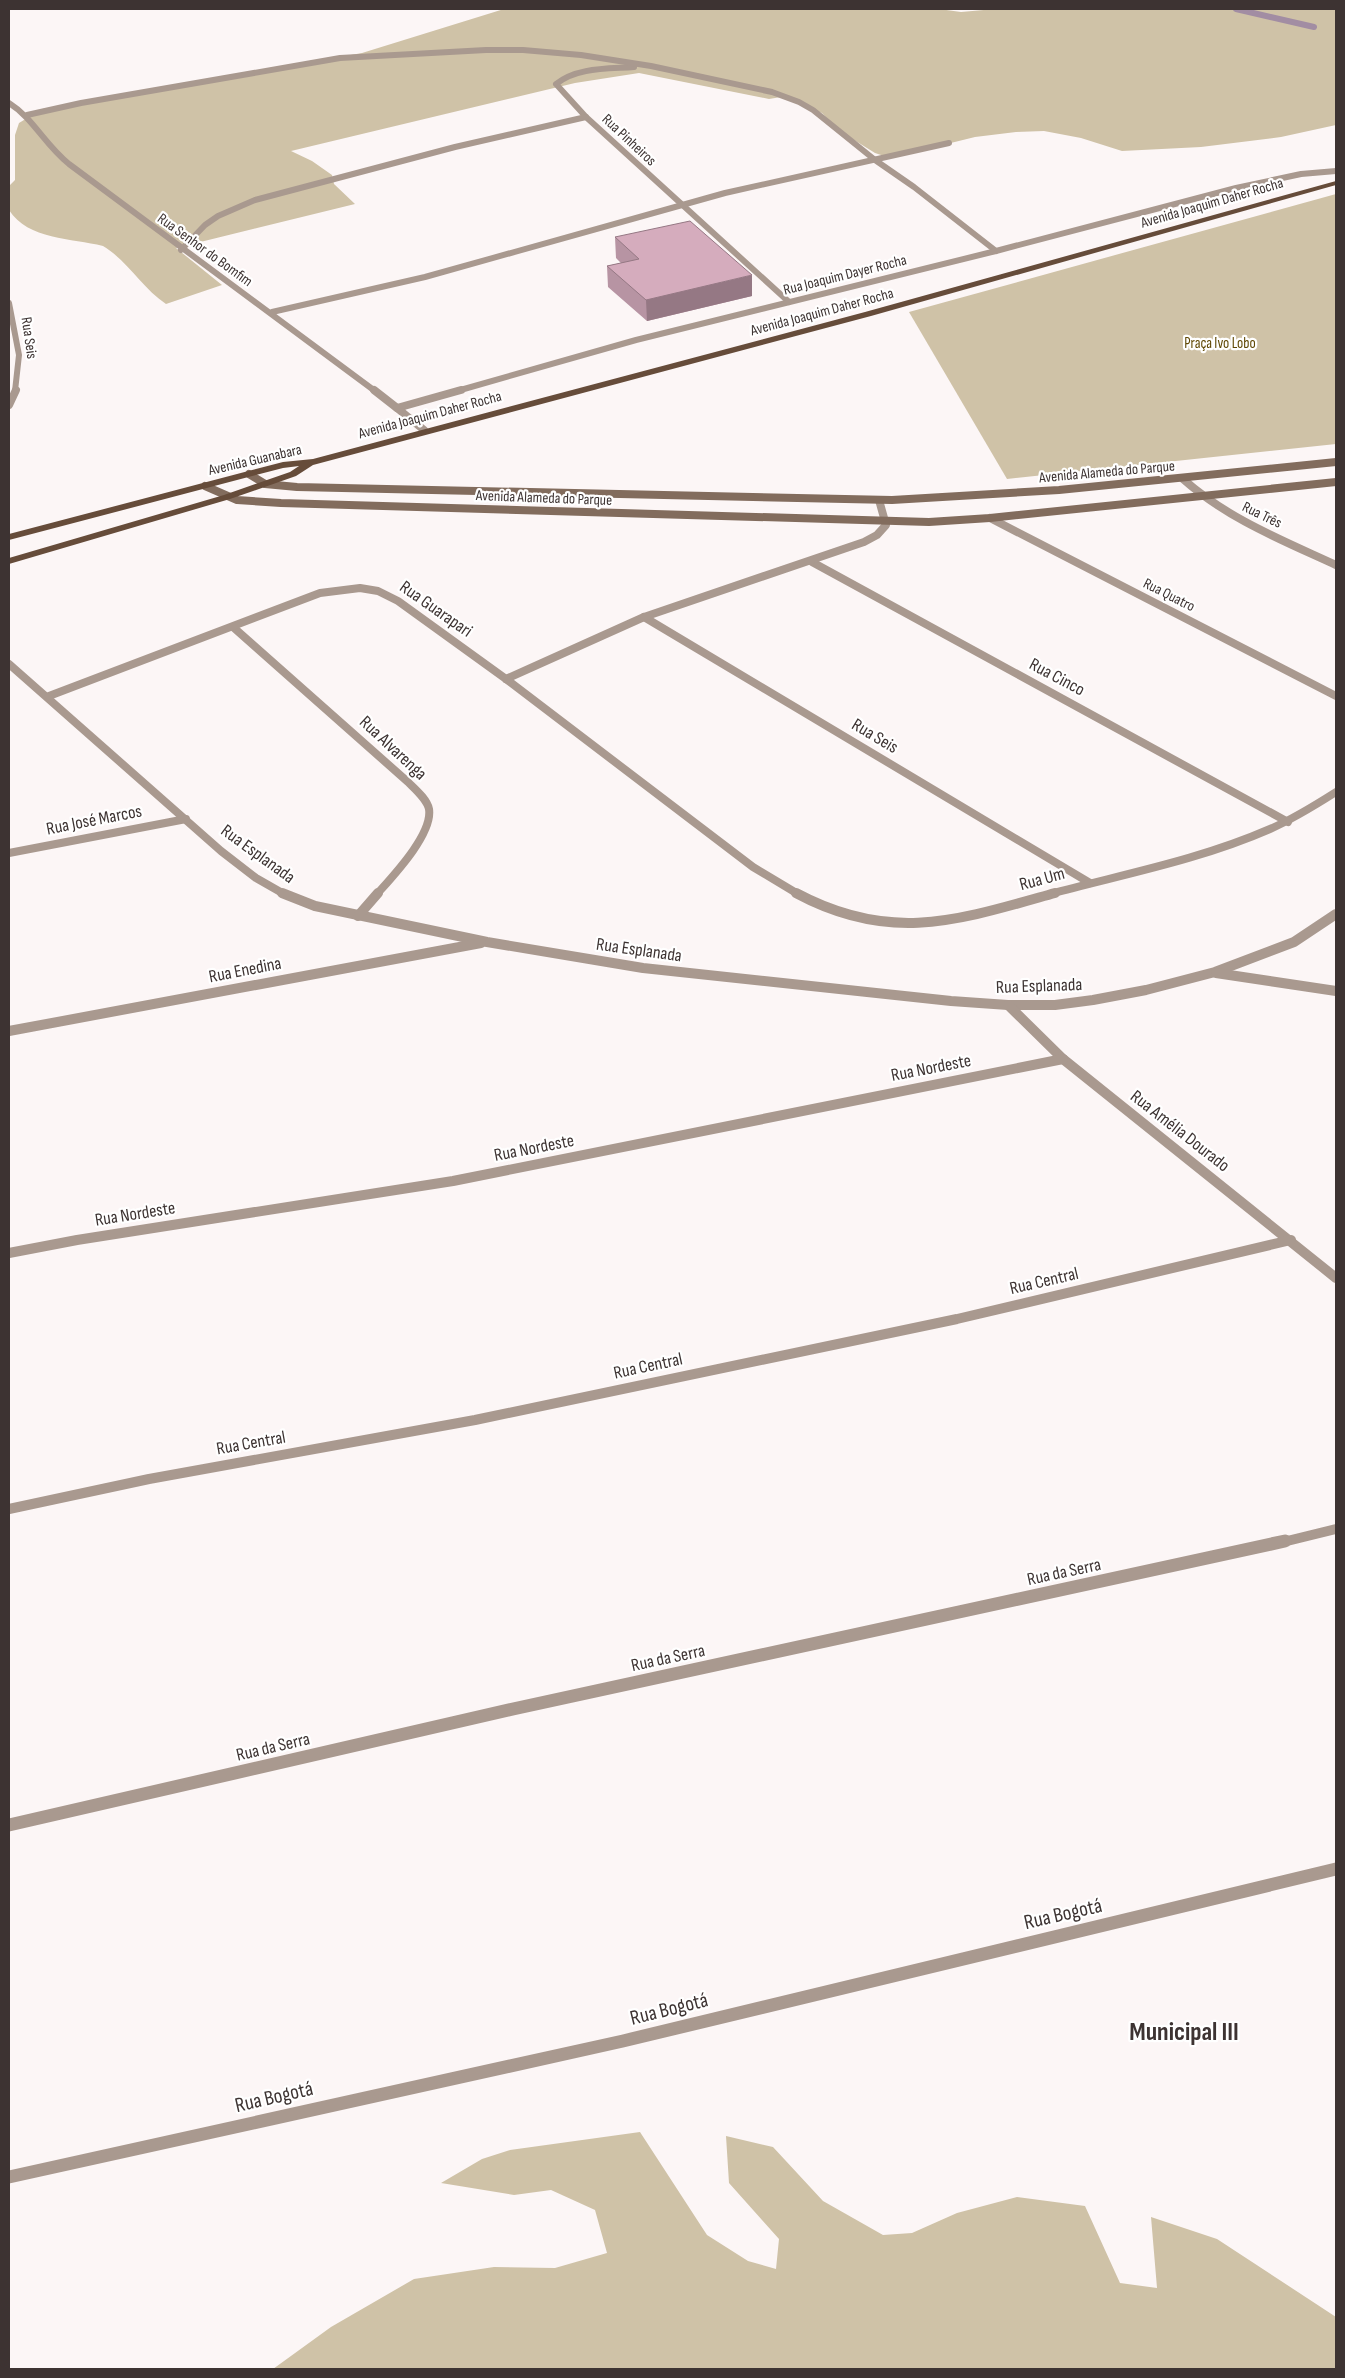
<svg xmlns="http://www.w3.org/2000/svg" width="1345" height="2378" viewBox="0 0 1345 2378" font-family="'Sofia Sans Condensed',sans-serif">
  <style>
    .green { fill: #cfc2a7 }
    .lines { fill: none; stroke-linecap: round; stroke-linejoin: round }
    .stream { stroke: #a28da3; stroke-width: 6 }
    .street-far3 { stroke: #a9998f; stroke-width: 6 }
    .street-far2 { stroke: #a9998f; stroke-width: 8 }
    .street-far1 { stroke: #a9998f; stroke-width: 10 }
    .street { stroke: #a9998f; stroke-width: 13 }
    .secondary { stroke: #826c5d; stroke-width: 8 }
    .primary { fill: #664c3a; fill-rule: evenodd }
    .wall { fill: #b794a3 }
    .shaded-wall { fill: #957884 }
    .building { fill: #d5acbd; stroke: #957884 }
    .labels { text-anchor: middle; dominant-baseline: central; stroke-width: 4.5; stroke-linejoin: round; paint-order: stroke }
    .far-street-label { font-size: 15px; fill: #3d3332; stroke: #fff }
    .far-park-label { font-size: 15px; fill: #5f4703; stroke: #fff }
    .street-label { font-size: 18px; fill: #3d3332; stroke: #fff }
    .near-street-label { font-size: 21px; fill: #3d3332; stroke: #fff }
    .near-district-label { font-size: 26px; font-weight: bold; fill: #3d3332; stroke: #fff }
  </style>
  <rect width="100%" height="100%" fill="#fcf6f6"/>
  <g class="green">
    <path d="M504 9H939L961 12 995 9H1336V125L1281 137 1201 147 1122 151 1081 138 1044 131 1016 132 975 137 890 158 875 153 838 130 822 113 781 97 769 99 639 73 575 83 291 151 312 161 332 175 334 184 355 204 176 248 222 285 166 304C142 288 128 261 103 246 72 238 28 240 9 210V186L15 180V135L19 123 42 109 362 53Z"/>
    <polygon points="1336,194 1336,444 1007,479 909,312"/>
    <polygon points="640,2132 707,2235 748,2261 776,2269 779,2239 729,2183 726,2136 773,2147 823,2201 883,2235 912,2233 957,2213 1017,2197 1085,2206 1120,2283 1157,2288 1151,2217 1217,2239 1336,2317 1336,2369 273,2369 331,2327 414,2279 494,2267 555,2268 607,2253 595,2210 551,2190 514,2195 441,2183 482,2159 510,2150"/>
  </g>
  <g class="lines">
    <polyline class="stream" points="1236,9 1314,27"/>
    <g class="street-far3">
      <path d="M634 67C608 69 577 67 556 84L586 117 789 302"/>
      <path d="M9 103C33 118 45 145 69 164L375 391"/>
      <polyline points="27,115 81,103 340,58 486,50 523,50 581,55 651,66 772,92 799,102 813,110 875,160 914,187 996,251"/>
      <polyline points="181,250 205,225 218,216 255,200 455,147 586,117"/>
      <polyline points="9,303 19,355 15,391"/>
      <polyline points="272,312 425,277 725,193 949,143"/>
      <polyline points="457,391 636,340 996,251 1236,188 1301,174 1336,171"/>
    </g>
    <g class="street-far2">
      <polyline points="374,390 397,408"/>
      <polyline points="9,405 16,390"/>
      <polyline points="424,430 397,408 461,390"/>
      <path d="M1183 479C1228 519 1282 540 1336 565"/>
      <polyline points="990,518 1336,696"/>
      <polyline points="812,562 1288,822"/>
      <polyline points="644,617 1090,883"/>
      <path d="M233 627 408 782C415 789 427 799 429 809 433 834 393 876 377 894"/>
      <polyline points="9,664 221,851 256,878 284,894"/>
      <polyline points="506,679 644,617 864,542 877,535 886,525 879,500"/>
      <polyline points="49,696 320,593 360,588 378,591 398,601 506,679 753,867 798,894"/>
      <polyline points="9,853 186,819"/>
      <path d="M1050 894C1124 874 1199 860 1270 829 1293 819 1314 806 1336 792"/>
    </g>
    <g class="street-far1">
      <polyline points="282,893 315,906 487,942 643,968 951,1001 1008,1005 1055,1005 1093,1000 1146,990 1215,972 1294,942 1336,914"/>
      <path d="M796 893C891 944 959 920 1055 893"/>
      <polyline points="358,916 378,893"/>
      <polyline points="1216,973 1336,991"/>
      <polyline points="1008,1005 1063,1059 1336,1278"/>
      <polyline points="9,1031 481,943"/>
      <polyline points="9,1253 77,1240 453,1181 1063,1059"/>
      <polyline points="9,1509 149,1479 475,1420 957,1319 1291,1240"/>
      <polyline points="1279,1543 1336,1529"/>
    </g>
    <g class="street">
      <polyline points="9,1825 513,1709 1285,1541"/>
      <polyline points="9,2177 623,2041 1336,1869"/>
    </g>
    <g class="secondary">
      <polyline points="249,474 265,484 297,487 892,500 1059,490 1336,462"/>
      <polyline points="205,486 237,500 281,503 929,522 990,518 1336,482"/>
    </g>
    <polygon class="primary" points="1336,181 1336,185 871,316 313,465 296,476 230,499 9,564 9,558 224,495 290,472 299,466 283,468 9,540 9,534 283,462 313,459 865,312"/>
  </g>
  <polygon class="wall" points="615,237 752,296 647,321 608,287 607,266 621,263 616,258"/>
  <polygon class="shaded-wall" points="752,275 752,296 647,321 646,300"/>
  <polygon class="building" points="690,221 752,275 646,300 607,266 639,259 615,237"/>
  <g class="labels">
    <g class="far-street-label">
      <text transform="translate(629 140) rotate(43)">Rua Pinheiros</text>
      <text transform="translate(1212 203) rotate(-16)">Avenida Joaquim Daher Rocha</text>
      <text transform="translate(205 250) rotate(36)">Rua Senhor do Bomfim</text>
      <text transform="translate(845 275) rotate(-14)">Rua Joaquim Dayer Rocha</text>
      <text transform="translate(822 312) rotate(-15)">Avenida Joaquim Daher Rocha</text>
      <text transform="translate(29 338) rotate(82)">Rua Seis</text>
      <text transform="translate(430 415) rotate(-15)">Avenida Joaquim Daher Rocha</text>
      <text transform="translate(255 460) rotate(-13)">Avenida Guanabara</text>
      <text transform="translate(1107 472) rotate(-5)">Avenida Alameda do Parque</text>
      <text transform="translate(544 498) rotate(2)">Avenida Alameda do Parque</text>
      <text transform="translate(1262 515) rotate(26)">Rua Três</text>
      <text transform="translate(1169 595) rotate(27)">Rua Quatro</text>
    </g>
    <g class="far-park-label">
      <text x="1220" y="343">Praça Ivo Lobo</text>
    </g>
    <g class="street-label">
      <text transform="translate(436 609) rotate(35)">Rua Guarapari</text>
      <text transform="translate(1057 677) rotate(28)">Rua Cinco</text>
      <text transform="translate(875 736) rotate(31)">Rua Seis</text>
      <text transform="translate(393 748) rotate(43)">Rua Alvarenga</text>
      <text transform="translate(94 820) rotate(-11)">Rua José Marcos</text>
      <text transform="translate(258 854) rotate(36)">Rua Esplanada</text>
      <text transform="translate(1042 879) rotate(-15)">Rua Um</text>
      <text transform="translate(639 950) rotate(8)">Rua Esplanada</text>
      <text transform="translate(245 970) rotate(-11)">Rua Enedina</text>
      <text transform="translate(1039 986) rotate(-2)">Rua Esplanada</text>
      <text transform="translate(931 1068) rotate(-11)">Rua Nordeste</text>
      <text transform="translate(1180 1131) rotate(38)">Rua Amélia Dourado</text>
      <text transform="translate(534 1148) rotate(-11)">Rua Nordeste</text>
      <text transform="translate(135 1214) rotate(-9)">Rua Nordeste</text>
      <text transform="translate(1044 1281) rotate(-13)">Rua Central</text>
      <text transform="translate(648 1366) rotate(-12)">Rua Central</text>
      <text transform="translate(251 1443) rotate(-10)">Rua Central</text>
      <text transform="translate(1064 1572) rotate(-12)">Rua da Serra</text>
      <text transform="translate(668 1658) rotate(-12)">Rua da Serra</text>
      <text transform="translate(273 1747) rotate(-13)">Rua da Serra</text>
    </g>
    <g class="near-street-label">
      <text transform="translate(1063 1914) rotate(-13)">Rua Bogotá</text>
      <text transform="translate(669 2009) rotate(-14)">Rua Bogotá</text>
      <text transform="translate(274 2097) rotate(-13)">Rua Bogotá</text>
    </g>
    <g class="near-district-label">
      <text x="1184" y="2032">Municipal III</text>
    </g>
  </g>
  <rect width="1345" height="2378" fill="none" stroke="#3d3332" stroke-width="20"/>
</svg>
